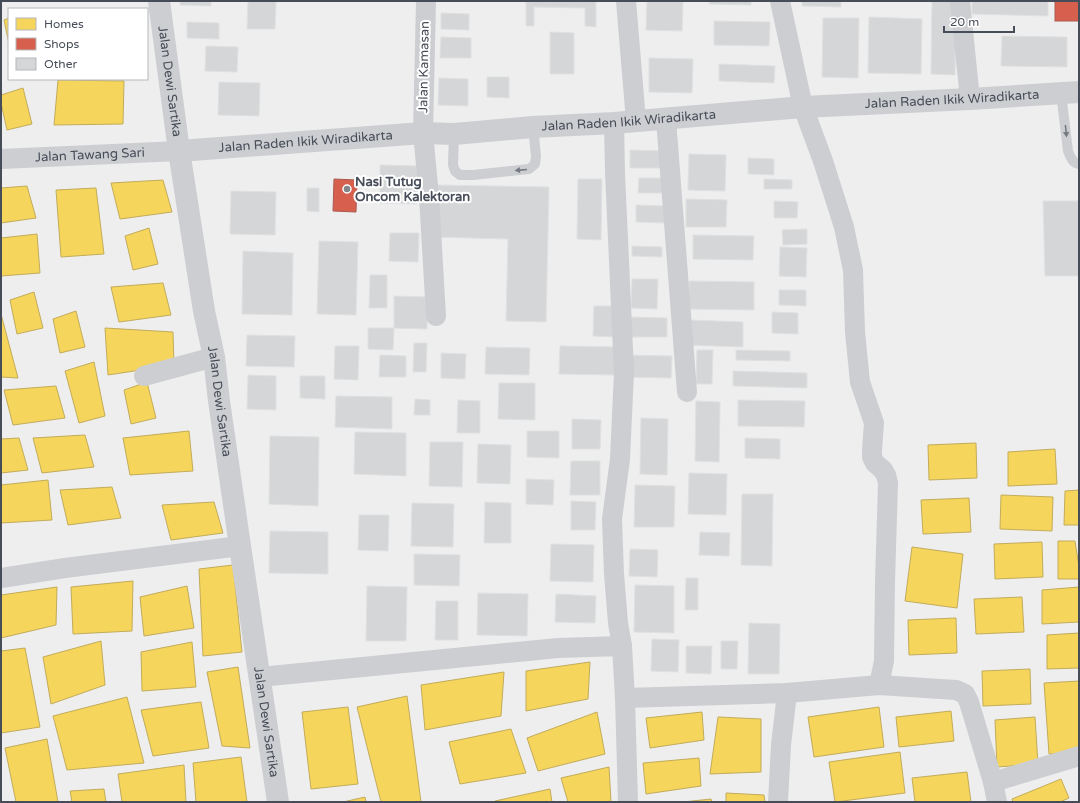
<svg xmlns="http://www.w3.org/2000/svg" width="1080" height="803" viewBox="0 0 1080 803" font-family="'Varela Round',sans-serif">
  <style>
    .homes { fill: #f6d55c; stroke: #c2ac5b }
    .shops { fill: #d6604d; stroke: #ab5a50 }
    .building { fill: #d5d6d8; stroke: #dfe0e1 }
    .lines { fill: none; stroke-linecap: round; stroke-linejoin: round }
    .lane { stroke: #ccced1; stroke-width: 10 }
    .street { stroke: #ccced1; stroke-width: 20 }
    .secondary { stroke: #cdced1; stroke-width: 22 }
    .oneway { fill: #767a82 }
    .poi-dot { fill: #81858c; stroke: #fff; stroke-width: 1.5 }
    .labels { text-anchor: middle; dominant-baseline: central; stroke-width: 4; stroke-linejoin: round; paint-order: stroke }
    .street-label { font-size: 13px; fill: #474d58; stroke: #fff }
    .poi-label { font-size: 13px; font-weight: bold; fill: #474d58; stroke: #fff; text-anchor: start }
  </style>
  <rect width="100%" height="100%" fill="#eee"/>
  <g class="homes">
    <polygon points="9,18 9,44 4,20"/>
    <polygon points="58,80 124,81 123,124 54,125"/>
    <polygon points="23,88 32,124 7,130 1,103 1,95"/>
    <polygon points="163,180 172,212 120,219 111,183"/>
    <polygon points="27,186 36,218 1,223 1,188"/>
    <polygon points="96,188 104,254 61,257 56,190"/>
    <polygon points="149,228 158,264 133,270 125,236"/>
    <polygon points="37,234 40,273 1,276 1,238"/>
    <polygon points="163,283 171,315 119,322 111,287"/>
    <polygon points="34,292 43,328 17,334 10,300"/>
    <polygon points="76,311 85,347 60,353 53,319"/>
    <polygon points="1,314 18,378 1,377"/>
    <polygon points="105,328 173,332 174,365 108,375"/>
    <polygon points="94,362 105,416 79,423 65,371"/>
    <polygon points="147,382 156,418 131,424 124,390"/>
    <polygon points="56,386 65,418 13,425 4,390"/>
    <polygon points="189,431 193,471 130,475 123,438"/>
    <polygon points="85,435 94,467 42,473 33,438"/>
    <polygon points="19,438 28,470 1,473 1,439"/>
    <polygon points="976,443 977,478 929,480 928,445"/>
    <polygon points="1055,449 1057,484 1008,486 1008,452"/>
    <polygon points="48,480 52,520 1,523 1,485"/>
    <polygon points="112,487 121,518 68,525 60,490"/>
    <polygon points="1079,490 1079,525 1064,525 1065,491"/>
    <polygon points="1001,495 1053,497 1052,531 1000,529"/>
    <polygon points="969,498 971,532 923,534 921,500"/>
    <polygon points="214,502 223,533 171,540 162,505"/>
    <polygon points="1058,541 1075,541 1079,567 1079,579 1058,579"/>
    <polygon points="1042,542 1043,577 995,579 994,544"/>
    <polygon points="912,547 963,554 957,608 905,601"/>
    <polygon points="233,565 242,652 203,656 199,569"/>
    <polygon points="133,581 132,631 73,634 71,587"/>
    <polygon points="187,586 194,628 144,636 140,597"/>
    <polygon points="57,587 56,625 1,638 1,595"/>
    <polygon points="1079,587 1079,622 1042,624 1042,590"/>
    <polygon points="1022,597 1024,632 976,634 974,599"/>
    <polygon points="956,618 957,653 909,655 908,620"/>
    <polygon points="1079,633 1079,668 1047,669 1047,635"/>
    <polygon points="101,641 105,685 51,704 43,657"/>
    <polygon points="192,642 196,687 142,691 141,652"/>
    <polygon points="25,648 40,727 1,733 1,651"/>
    <polygon points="590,662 588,699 526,711 526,671"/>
    <polygon points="238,667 250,748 222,746 207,672"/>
    <polygon points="1030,669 1031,704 983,706 982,671"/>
    <polygon points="504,672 501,716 425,730 421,685"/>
    <polygon points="1079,681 1079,752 1049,754 1044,683"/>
    <polygon points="407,696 421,802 381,802 357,707"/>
    <polygon points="127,697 144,763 67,770 53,716"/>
    <polygon points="201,702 209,748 153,756 141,710"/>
    <polygon points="348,707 358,784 311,789 302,712"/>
    <polygon points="879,707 884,747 814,757 808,717"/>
    <polygon points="951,711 954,741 899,747 896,717"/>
    <polygon points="597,712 605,754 538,771 527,738"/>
    <polygon points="702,712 704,740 650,748 646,718"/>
    <polygon points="718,717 761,719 761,772 710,774"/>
    <polygon points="1035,717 1038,764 997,767 995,720"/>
    <polygon points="511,729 526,773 460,784 449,742"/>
    <polygon points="47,739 58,802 16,802 5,748"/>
    <polygon points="900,752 905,793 835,802 829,762"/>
    <polygon points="241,757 247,802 196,802 193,763"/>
    <polygon points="699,758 701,786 646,794 643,763"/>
    <polygon points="184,765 186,802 122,802 118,774"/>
    <polygon points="609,767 611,802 568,802 561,778"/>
    <polygon points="967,772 971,802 915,802 912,778"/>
    <polygon points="1061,779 1069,798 1060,802 1013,802 1012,799"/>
    <polygon points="104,789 106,802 72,802 70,791"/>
    <polygon points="550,789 552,802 495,802 495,801"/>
    <polygon points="726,793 764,795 765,802 726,802"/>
    <polygon points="365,797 366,802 343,802"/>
    <polygon points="711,799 712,802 683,802"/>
  </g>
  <g class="shops">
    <rect x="1055" y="1" width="24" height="20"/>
    <polygon points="334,179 357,180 356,212 333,211"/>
  </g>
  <g class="building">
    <polygon points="180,1 211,1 211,6 180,5"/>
    <polygon points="248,1 276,1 275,29 247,29"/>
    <polygon points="526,1 596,1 596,27 585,26 585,8 534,7 534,26 526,26"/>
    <polygon points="647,1 683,1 682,31 646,30"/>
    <polygon points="709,1 751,1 751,5 709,4"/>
    <polygon points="802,1 841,1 841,7 802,6"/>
    <polygon points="932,1 956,1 955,75 931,74"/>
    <polygon points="972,1 1048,1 1048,16 972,14"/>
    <polygon points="441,13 469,14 469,30 441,29"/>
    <polygon points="869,17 922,19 921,74 868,73"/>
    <polygon points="823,18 859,18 858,78 822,77"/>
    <polygon points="714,21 770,22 769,46 714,45"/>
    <polygon points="187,22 219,23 219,39 187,38"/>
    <polygon points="550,32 574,33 574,74 550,74"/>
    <polygon points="1002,36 1067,37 1067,67 1001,66"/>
    <polygon points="441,37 471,38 471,58 440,58"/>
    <polygon points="206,46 238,47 237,72 205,71"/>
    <polygon points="649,58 693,59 692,93 649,92"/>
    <polygon points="719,64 775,66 774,83 719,81"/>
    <polygon points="487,77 509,77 509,98 487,97"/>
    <polygon points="439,78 468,79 468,106 438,105"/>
    <polygon points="219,82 260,83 259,116 218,115"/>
    <polygon points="630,150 665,151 664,168 630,168"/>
    <polygon points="689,154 726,155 725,191 688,190"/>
    <polygon points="748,158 774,159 774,175 748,174"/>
    <polygon points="380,165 418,166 417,204 380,203"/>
    <polygon points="639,178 666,178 666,193 638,193"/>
    <polygon points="578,179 602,179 601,240 577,239"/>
    <polygon points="764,179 792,180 792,189 764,189"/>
    <polygon points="436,185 549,187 546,322 506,321 508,239 435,237"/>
    <polygon points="307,188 319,188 319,212 307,211"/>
    <polygon points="231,191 276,192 275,235 230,234"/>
    <polygon points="686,199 727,200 726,227 686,227"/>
    <polygon points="774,201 798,202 797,218 774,218"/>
    <polygon points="1043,201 1079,201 1079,276 1045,276"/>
    <polygon points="636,205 666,206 666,223 636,222"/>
    <polygon points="807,229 807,244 783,245 782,230"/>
    <polygon points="390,233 419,233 418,262 389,261"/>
    <polygon points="693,235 754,236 753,260 693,259"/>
    <polygon points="319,241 358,242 356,315 317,314"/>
    <polygon points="632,246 662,247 662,257 632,256"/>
    <polygon points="780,247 807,248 806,277 779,276"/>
    <polygon points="243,251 293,253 292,315 242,314"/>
    <polygon points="370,275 387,275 387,308 369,308"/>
    <polygon points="632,279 658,279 657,309 631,308"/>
    <polygon points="689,281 754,282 754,310 689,309"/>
    <polygon points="779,290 806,290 806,306 779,305"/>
    <polygon points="394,296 428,297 427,329 394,328"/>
    <polygon points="594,306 617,306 616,337 593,336"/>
    <polygon points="772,312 798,313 798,334 772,333"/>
    <polygon points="631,317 667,318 667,337 630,337"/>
    <polygon points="689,320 743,322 743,347 688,345"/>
    <polygon points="368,328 394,328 393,350 368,349"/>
    <polygon points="247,335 295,336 294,367 246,366"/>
    <polygon points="414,343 427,343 426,372 413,372"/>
    <polygon points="335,346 359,346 358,380 334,379"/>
    <polygon points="560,346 617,347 616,375 559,374"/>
    <polygon points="486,347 530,348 529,375 485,374"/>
    <polygon points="697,350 713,350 712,384 696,384"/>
    <polygon points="736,350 790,351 790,361 736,360"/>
    <polygon points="441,353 466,354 465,379 441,378"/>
    <polygon points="380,355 406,356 406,377 379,377"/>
    <polygon points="628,355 672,356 671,378 627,377"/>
    <polygon points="733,371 807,373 807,388 733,386"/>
    <polygon points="248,375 276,376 276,410 247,409"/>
    <polygon points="300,376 325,376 325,399 300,398"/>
    <polygon points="499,383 535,383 535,420 498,419"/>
    <polygon points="336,396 392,397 392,429 335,427"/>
    <polygon points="415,399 430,400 430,415 414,415"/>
    <polygon points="458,400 480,401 480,433 457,433"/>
    <polygon points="738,400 805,401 804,427 738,426"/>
    <polygon points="696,401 720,402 719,462 695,461"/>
    <polygon points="641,418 668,419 667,475 640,474"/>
    <polygon points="572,419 601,420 600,449 572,449"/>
    <polygon points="527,431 559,431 559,458 527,457"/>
    <polygon points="355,432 406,433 406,476 354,474"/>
    <polygon points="270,436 319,437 318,506 269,504"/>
    <polygon points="745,438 780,439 780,459 745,458"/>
    <polygon points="430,442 463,442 462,487 429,486"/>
    <polygon points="478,444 511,445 510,484 477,483"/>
    <polygon points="571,461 600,461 600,495 570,495"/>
    <polygon points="689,473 727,474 726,515 688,514"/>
    <polygon points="526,479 554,480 553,505 526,504"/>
    <polygon points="635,485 675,486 674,527 634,527"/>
    <polygon points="742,494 773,494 772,566 741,565"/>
    <polygon points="571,501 596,502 595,530 571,530"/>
    <polygon points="485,502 511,503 511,543 484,543"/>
    <polygon points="412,503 454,504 453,547 411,546"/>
    <polygon points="359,515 389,515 388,551 358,550"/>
    <polygon points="270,531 328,532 328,574 269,573"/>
    <polygon points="700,532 730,533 729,556 699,555"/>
    <polygon points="551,544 594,545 593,582 550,581"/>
    <polygon points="630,549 658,550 657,577 629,576"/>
    <polygon points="414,554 460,555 459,586 414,585"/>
    <polygon points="686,578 698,578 698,610 685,610"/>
    <polygon points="635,585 674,586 674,633 634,632"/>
    <polygon points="367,586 407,587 406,641 366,641"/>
    <polygon points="478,593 528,594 527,636 477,635"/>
    <polygon points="556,594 596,596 595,623 555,622"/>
    <polygon points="436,601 458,601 458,640 435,640"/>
    <polygon points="749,623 780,624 779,674 748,674"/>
    <polygon points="652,639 679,640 678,672 651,671"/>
    <polygon points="721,641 738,641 737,669 721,669"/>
    <polygon points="686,646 712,646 711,674 686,673"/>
  </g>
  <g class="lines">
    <g class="lane">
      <path d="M1061 93 1068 151C1070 156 1072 163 1079 164"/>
      <polyline points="454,134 453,165 455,171 460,175 473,175 529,169 535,164 536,156 533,127"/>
    </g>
    <g class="street">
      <polyline points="426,1 423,133 429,196 436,316"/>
      <polyline points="626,1 636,121"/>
      <polyline points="780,1 803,107 823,161 844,227 853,270 855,332 860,382 874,423 872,450 872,457 875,463 883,470 886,475 888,483 885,582 884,661 879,685"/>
      <polyline points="960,1 970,99"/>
      <polyline points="666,119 687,392"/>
      <polyline points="614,123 615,173 624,372 620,459 612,519 614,574 618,623 622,646"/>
      <path id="s1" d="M1 159 179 151"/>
      <polyline points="144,376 214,357"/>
      <polyline points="1,578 65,568 240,546"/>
      <polyline points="260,677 558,648 622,646 625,698"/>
      <polyline points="993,782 1079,756"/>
      <polyline points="628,802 625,698 787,693 879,685 956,690 965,694 969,702 993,782 997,802"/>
      <polyline points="778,802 781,745 787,693"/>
    </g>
    <g class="secondary">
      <path id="s2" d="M159 1 179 151 204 311 214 357 219 401 240 546 278 802"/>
      <path id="s3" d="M179 151 423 133 454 134 533 127 614 123 803 107 970 99 1079 92"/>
    </g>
  </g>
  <defs><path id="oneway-solid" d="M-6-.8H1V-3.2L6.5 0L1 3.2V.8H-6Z"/></defs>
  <g class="oneway">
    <use href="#oneway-solid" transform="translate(1066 131) rotate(84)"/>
    <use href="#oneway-solid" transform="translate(521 170) rotate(175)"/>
  </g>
  <circle class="poi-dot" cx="347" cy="189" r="4"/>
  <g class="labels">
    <g class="street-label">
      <text transform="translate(424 67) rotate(-89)">Jalan Kamasan</text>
      <text stroke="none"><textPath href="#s2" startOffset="81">Jalan Dewi Sartika</textPath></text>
      <text stroke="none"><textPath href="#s3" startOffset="775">Jalan Raden Ikik Wiradikarta</textPath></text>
      <text stroke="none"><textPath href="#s3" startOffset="451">Jalan Raden Ikik Wiradikarta</textPath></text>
      <text stroke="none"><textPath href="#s3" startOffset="127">Jalan Raden Ikik Wiradikarta</textPath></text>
      <text stroke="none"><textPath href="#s1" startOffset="89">Jalan Tawang Sari</textPath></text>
      <text stroke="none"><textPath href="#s2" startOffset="405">Jalan Dewi Sartika</textPath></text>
      <text stroke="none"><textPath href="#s2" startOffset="729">Jalan Dewi Sartika</textPath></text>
    </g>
    <g class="poi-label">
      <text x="355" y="182">Nasi Tutug<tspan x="355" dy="15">Oncom Kalektoran</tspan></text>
    </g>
  </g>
  <rect width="1080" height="803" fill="none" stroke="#474d58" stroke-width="4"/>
  <rect x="8" y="8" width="140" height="72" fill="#ffffff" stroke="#b5b8bc"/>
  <rect x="16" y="18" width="20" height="12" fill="#f6d55c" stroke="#b5b8bc"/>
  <text x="44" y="28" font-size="12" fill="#474d58">Homes</text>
  <rect x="16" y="38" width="20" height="12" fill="#d6604d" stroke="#b5b8bc"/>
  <text x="44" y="48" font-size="12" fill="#474d58">Shops</text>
  <rect x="16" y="58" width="20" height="12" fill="#d5d6d8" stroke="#b5b8bc"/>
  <text x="44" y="68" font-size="12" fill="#474d58">Other</text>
  <path d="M944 26v6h70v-6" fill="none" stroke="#474d58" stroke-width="2"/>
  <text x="950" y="26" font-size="12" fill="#474d58" stroke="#ffffff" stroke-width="3" paint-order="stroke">20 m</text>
</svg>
